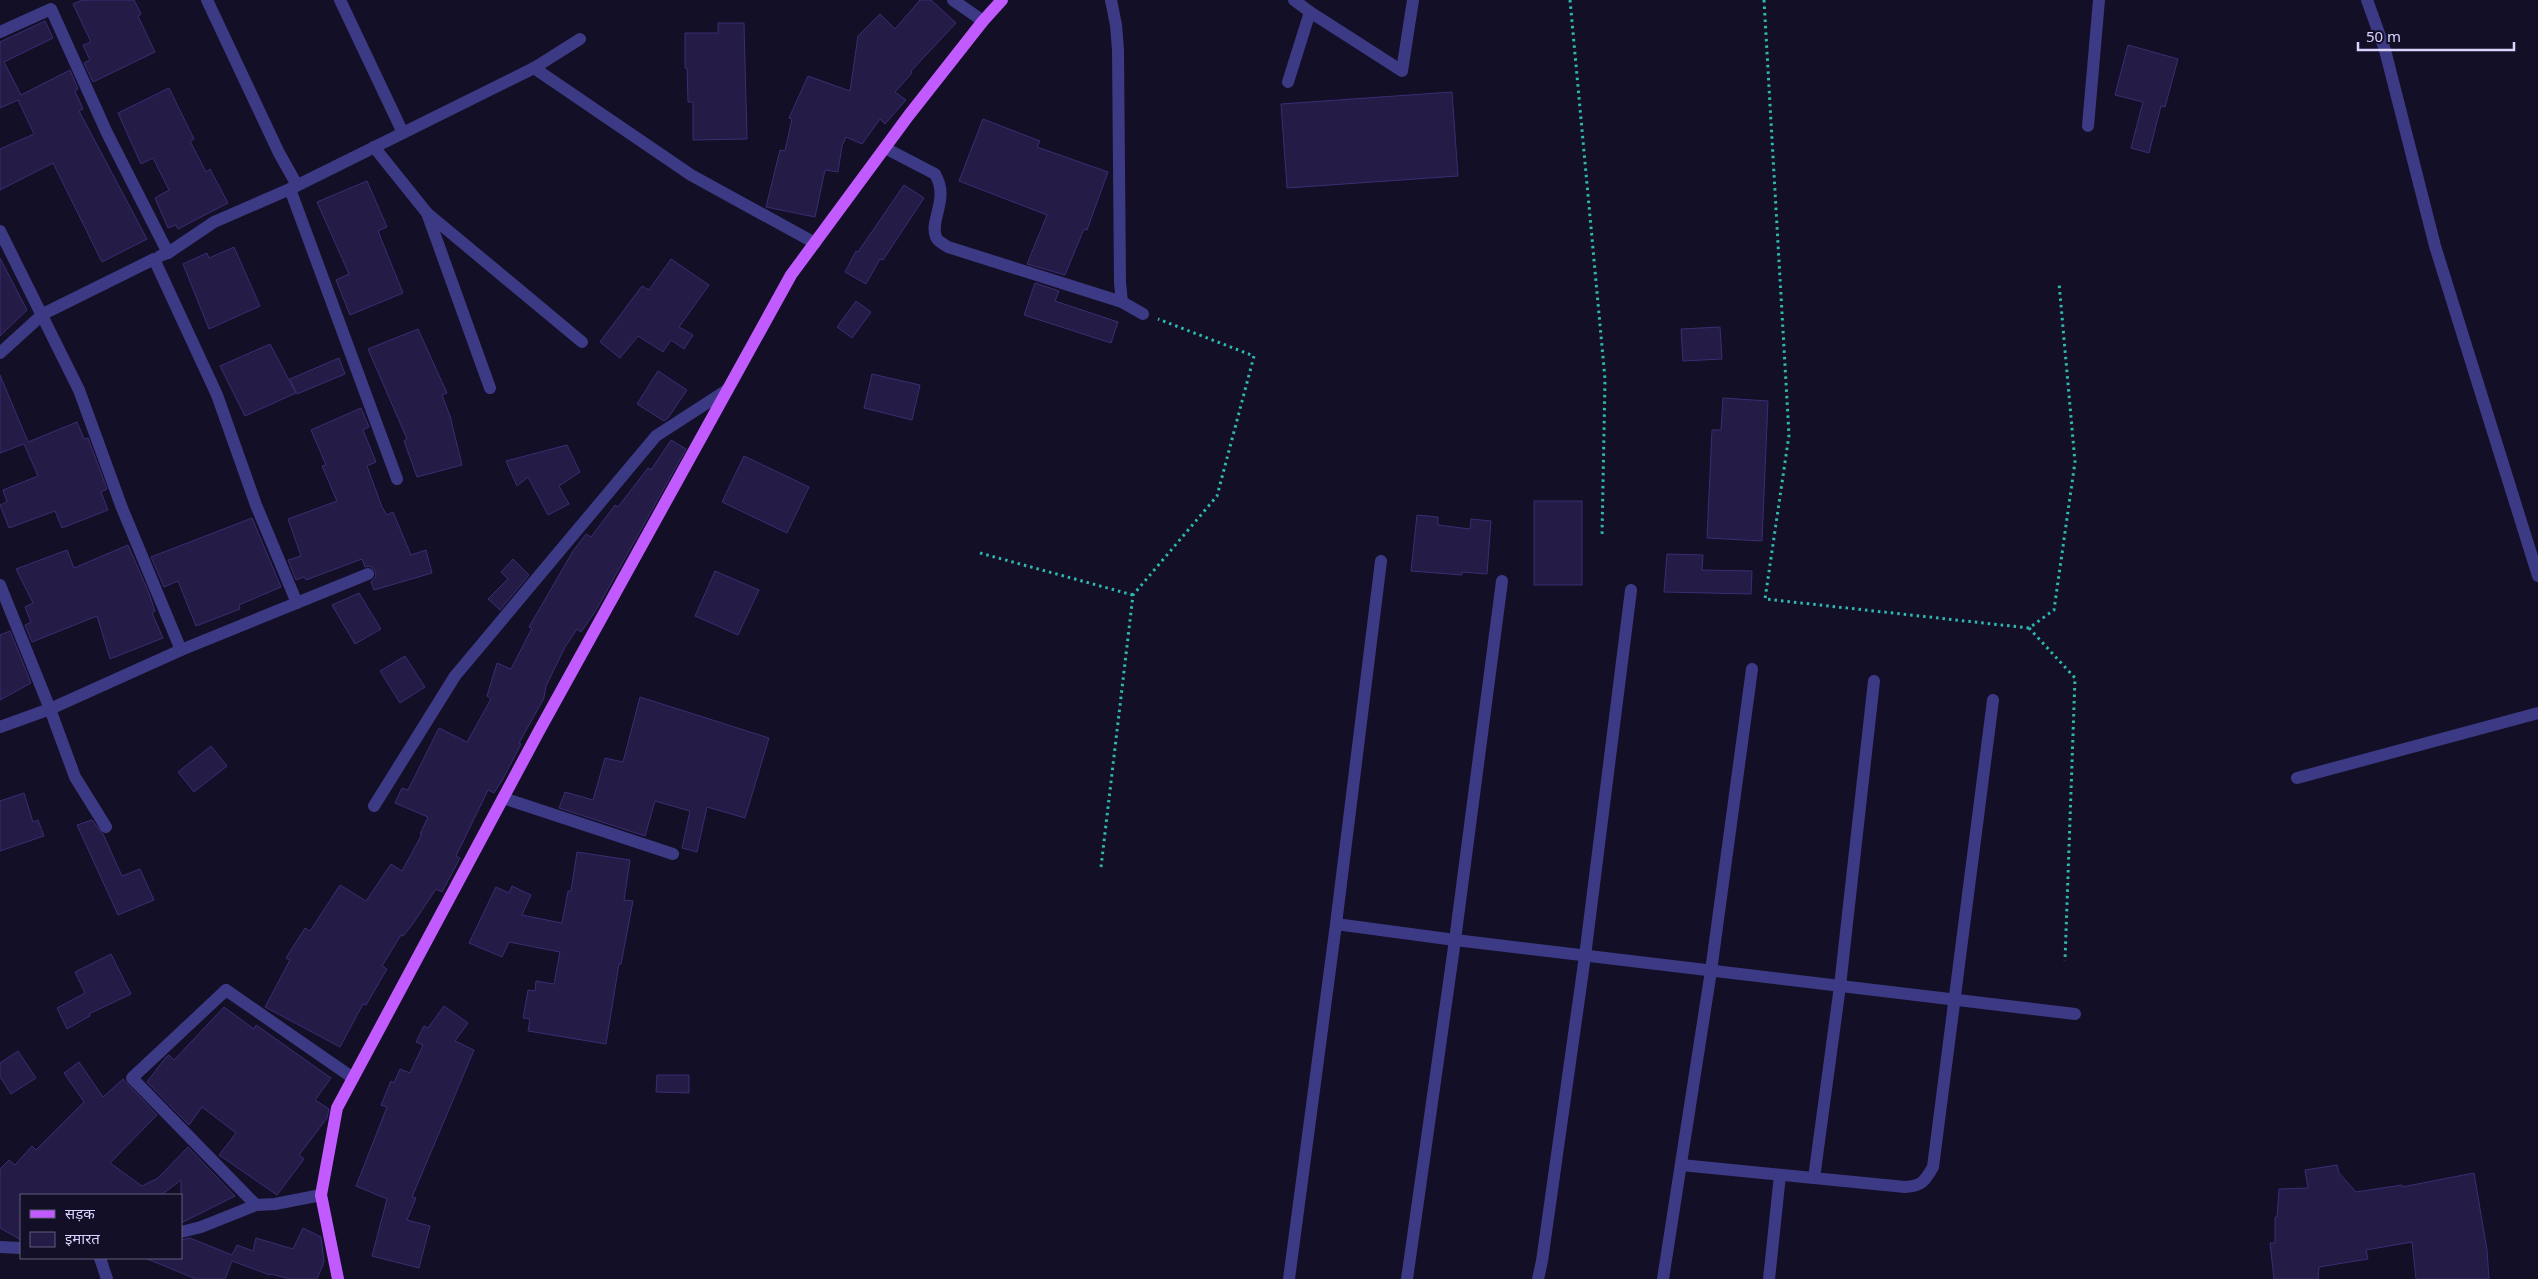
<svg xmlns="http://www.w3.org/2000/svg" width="2538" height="1279" viewBox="0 0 2538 1279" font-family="'Noto Sans','Noto Sans Devanagari',sans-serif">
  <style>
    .building { fill: #241b47; stroke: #3b2d73 }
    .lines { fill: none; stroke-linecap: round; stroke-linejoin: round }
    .path { stroke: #2fb8b0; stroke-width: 3; stroke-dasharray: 2.5 4; stroke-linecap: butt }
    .minor { stroke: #3d3a85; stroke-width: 12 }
    .major { stroke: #c25bff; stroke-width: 12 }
  </style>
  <rect width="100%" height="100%" fill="#130f26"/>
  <g class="building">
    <polygon points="82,0 134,0 141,14 138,16 155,52 93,82 84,63 90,60 83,45 91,42 73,4"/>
    <polygon points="920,0 931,0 956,23 911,71 912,73 895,92 906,100 885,124 880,119 862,144 846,137 842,146 838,172 825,170 815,217 766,207 780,150 785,151 792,119 789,118 808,76 850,91 858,36 880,14 895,29"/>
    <polygon points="45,21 53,38 4,62 21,95 70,70 78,89 75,91 83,109 79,111 147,239 102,262 53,163 0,190 0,149 34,134 18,100 0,108 0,42"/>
    <polygon points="718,23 744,23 747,139 693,140 693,102 688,102 687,68 685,68 685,33 718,33"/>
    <polygon points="2128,45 2178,59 2165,107 2161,106 2149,153 2131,148 2143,102 2115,95"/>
    <polygon points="169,88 194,139 190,141 206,172 210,169 228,203 178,229 176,225 168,228 155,198 169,190 153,158 141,164 118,113"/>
    <polygon points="1452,92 1458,176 1287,188 1281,104"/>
    <polygon points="983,119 1040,141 1037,147 1108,172 1087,230 1084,229 1065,275 1027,264 1047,215 959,181"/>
    <polygon points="367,181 387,227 378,231 403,293 350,315 336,280 349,274 317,202"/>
    <polygon points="904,185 924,198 883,260 880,259 866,284 845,272 856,251 858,252"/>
    <polygon points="234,247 260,306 209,329 183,264 207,253 209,258"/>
    <polygon points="0,258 27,310 0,336"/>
    <polygon points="671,259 709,285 679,327 693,335 684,349 671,340 663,352 638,336 620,358 600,342 642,286 649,290"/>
    <polygon points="1035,283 1059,291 1055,301 1118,322 1111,343 1024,315"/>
    <polygon points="856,301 871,312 852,338 837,327"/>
    <polygon points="1720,327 1722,359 1683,361 1681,329"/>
    <polygon points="418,329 447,393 442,395 450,416 462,465 417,477 404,441 407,439 368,349"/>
    <polygon points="270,344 296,393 245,416 220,366"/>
    <polygon points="339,358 345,374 297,394 290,379"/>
    <polygon points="658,371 687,390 668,418 664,421 637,404"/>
    <polygon points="872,374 920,385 912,420 864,408"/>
    <polygon points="0,375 28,442 77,422 84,439 88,438 107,489 101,492 108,510 62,528 55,511 9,528 0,505 7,502 3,490 38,476 24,444 0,453"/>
    <polygon points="1723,398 1768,401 1762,541 1707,538 1712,430 1721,430"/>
    <polygon points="361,408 369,427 363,430 376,462 367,466 382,507 387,515 393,512 411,555 426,550 432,573 374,590 371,582 376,576 375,571 370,566 365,567 362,559 306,580 304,577 296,580 288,560 301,556 288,519 337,501 322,466 326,465 311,430"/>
    <polygon points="671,440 686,449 595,612 581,632 577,629 565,647 546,686 544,698 519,743 521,744 504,777 494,793 488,790 456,856 460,858 442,892 436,889 412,925 403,936 401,935 382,966 387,969 366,1005 363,1004 340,1047 265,1007 290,960 286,958 305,928 310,931 340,885 366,901 391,864 402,871 422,834 420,834 428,817 395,803 402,788 408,790 439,728 467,742 491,699 487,696 497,663 511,669 532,628 529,627 573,551 586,534 591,537 615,505 618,507 648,468 651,470"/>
    <polygon points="567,445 580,472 559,486 569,504 548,515 528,477 517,486 506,461"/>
    <polygon points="744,456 809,487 787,533 722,502"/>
    <rect x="1534" y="501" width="48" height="84"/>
    <polygon points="1417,515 1438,517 1438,525 1470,529 1471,519 1491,521 1487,574 1462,572 1462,575 1411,571"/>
    <polygon points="252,518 281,587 239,605 240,609 196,626 178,581 164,587 151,557"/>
    <polygon points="128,545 149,593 155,611 152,613 163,638 110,659 97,616 32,642 25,625 31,622 25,607 33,603 16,569 67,550 74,568"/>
    <polygon points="1667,554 1703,555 1702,570 1752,571 1751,594 1664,592"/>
    <polygon points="513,559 529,575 500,610 488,599 508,579 501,572"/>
    <polygon points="715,571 759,590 738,635 695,616"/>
    <polygon points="359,593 381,629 355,644 332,605"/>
    <polygon points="10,631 31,683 0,700 0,635"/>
    <polygon points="405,656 425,687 400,703 380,671"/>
    <polygon points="640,697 769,738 745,818 707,807 697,852 682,848 690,811 655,801 645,836 559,808 565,792 593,800 605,758 623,762"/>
    <polygon points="211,746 227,766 194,792 178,772"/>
    <polygon points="24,793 33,822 38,820 44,836 0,851 0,801"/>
    <polygon points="92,820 103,834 122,876 140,869 154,900 118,915 77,825"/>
    <polygon points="577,852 630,860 624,900 633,901 621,964 619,964 606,1044 528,1031 530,1019 523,1018 528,990 535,991 536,981 554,984 560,952 509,942 502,957 469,943 496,887 509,893 512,886 531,895 522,915 562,923 568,891 571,891"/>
    <polygon points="111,954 131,994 89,1014 90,1016 67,1029 57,1008 85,993 75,972"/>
    <polygon points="444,1006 468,1023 455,1041 474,1050 412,1197 416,1198 407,1220 430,1226 419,1268 372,1256 387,1199 356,1186 387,1107 381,1105 391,1081 394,1083 400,1069 410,1073 423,1045 416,1042 424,1026 428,1028"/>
    <polygon points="224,1007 254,1029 256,1025 331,1078 315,1100 329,1109 327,1118 299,1155 304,1159 277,1195 219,1155 236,1133 202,1107 189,1125 147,1082 166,1057 169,1055 174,1060"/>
    <polygon points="18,1051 36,1078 11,1094 0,1077 0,1063"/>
    <polygon points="79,1062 103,1097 123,1079 157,1115 110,1163 142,1186 158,1178 188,1147 235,1196 181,1223 181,1180 161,1195 21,1195 21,1240 0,1228 0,1169 9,1160 15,1165 32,1146 36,1150 84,1102 64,1073"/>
    <polygon points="657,1075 689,1075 689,1093 656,1092"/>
    <polygon points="2337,1165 2339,1173 2356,1192 2402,1185 2402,1187 2474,1173 2487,1250 2489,1279 2416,1279 2412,1242 2366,1250 2368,1259 2319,1267 2318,1279 2274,1279 2270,1243 2275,1243 2275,1217 2277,1217 2279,1189 2308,1188 2305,1170"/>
    <polygon points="303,1228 321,1237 324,1262 317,1279 290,1279 271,1274 270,1275 232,1261 225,1279 196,1279 145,1258 181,1258 181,1240 190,1238 232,1255 237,1245 253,1251 256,1238 293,1249"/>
  </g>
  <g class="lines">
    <g class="path">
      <polyline points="1570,0 1605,379 1602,536"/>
      <polyline points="1764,0 1789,435 1765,599 2029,628 2054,610 2075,462 2059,283"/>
      <polyline points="980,553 1133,595"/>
      <polyline points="2029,628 2075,678 2065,961"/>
      <polyline points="1101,867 1133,595 1217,496 1254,356 1158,319"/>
    </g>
    <g class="minor">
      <polyline points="207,0 279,153 297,185"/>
      <polyline points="340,0 403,133"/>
      <polyline points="953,0 983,21"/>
      <polyline points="1111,0 1116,25 1118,50 1120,283 1122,302 1143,314"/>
      <polyline points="2367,0 2385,50 2435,246 2538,576"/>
      <polyline points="1310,12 1402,71 1413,0"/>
      <polyline points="0,32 51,9 107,133 168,253 160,256"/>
      <polyline points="534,68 691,175 815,243"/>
      <polyline points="1288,82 1310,12 1294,0"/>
      <polyline points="2088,126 2099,0"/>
      <polyline points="374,147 427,213 582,342"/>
      <path d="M885 148 935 174C950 199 929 220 936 237 938 242 944 244 948 247L1122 302"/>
      <polyline points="290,189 534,68 580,39"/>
      <polyline points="427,213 490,388"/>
      <polyline points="0,231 79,390 122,508 181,650"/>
      <polyline points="168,253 214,222 290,189 397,479"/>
      <polyline points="0,353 43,314 154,259 217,395 256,505 297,603"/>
      <polyline points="0,585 50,709 181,650 368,574"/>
      <polyline points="0,727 50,709 75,777 106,827"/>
      <polyline points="2297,778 2538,713"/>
      <polyline points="503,798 673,854"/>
      <polyline points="374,806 455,676 656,436 727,390"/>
      <polyline points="1336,924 1455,940 2075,1014"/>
      <path d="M1681 1165 1905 1187C1922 1186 1925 1181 1933 1167L1993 700"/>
      <polyline points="1814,1178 1840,986 1874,681"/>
      <polyline points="256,1205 132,1078 226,990 353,1078"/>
      <polyline points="181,1232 201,1227 256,1205 275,1204 321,1195"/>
      <polyline points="0,1247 21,1248"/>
      <polyline points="100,1258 107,1279"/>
      <polyline points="1289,1279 1336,924 1381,561"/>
      <polyline points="1407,1279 1455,940 1502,581"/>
      <polyline points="1538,1279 1542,1261 1585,956 1631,590"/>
      <polyline points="1663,1279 1711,971 1752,669"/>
      <polyline points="1769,1279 1780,1175"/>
    </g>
    <polyline class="major" points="338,1279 321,1195 337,1108 539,731 791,275 909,115 983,21 1002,0"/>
  </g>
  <rect x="20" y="1194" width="162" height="65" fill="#130f26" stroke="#625e7d"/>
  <rect x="30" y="1210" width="25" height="8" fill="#c25bff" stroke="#625e7d"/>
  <text x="65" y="1219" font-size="15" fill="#d9d4ff">सड़क</text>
  <rect x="30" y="1232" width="25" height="15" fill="#241b47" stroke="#625e7d"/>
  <text x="65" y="1244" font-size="15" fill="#d9d4ff">इमारत</text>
  <path d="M2358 42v8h156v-8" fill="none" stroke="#d9d4ff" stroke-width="2.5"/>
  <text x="2366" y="42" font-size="15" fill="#d9d4ff" stroke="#130f26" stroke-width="4" paint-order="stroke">50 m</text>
</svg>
